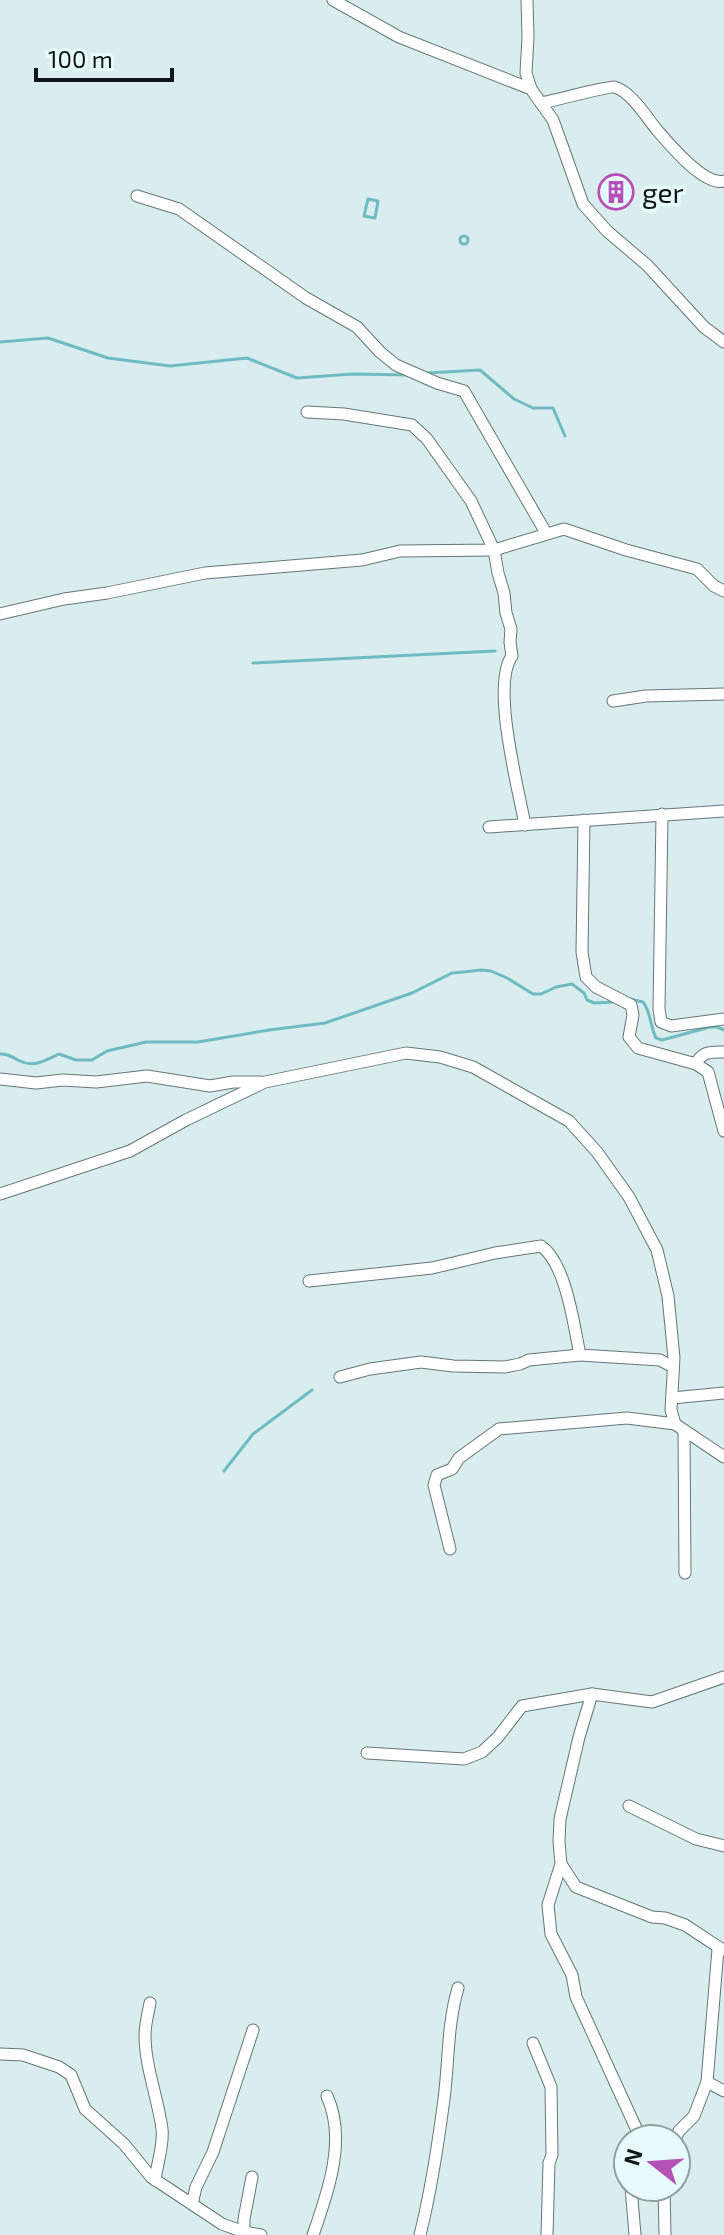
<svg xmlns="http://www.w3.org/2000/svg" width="724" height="2235" viewBox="0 0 724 2235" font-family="'Exo 2',sans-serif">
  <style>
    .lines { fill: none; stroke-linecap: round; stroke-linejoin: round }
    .stream { stroke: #6ebcc2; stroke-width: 3 }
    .minor-casing { stroke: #657677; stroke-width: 13 }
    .minor { stroke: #fff; stroke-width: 11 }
    .labels { text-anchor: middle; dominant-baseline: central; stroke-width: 7; stroke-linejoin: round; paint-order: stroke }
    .poi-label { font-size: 28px; fill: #111718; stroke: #e7fafc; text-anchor: start }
  </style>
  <rect width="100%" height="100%" fill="#daedee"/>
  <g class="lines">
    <g class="stream">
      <polygon points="368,199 378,201 375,218 364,216"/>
      <circle cx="464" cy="240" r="4"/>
      <polyline points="0,342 48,338 108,358 170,366 247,358 297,378 353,374 408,375"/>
      <polyline points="427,373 480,370 514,399 533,408 553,408 565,436"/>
      <polyline points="253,663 495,651"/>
      <path d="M630 999 643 1002C651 1012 650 1026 656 1038L662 1040 710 1027H717L724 1030"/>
      <path d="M0 1054C9 1054 12 1057 20 1061 33 1068 47 1060 59 1054L76 1060H92L107 1051 146 1042H198L269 1030 325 1023 412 993 452 973 463 972 481 970 491 971 507 978 533 994H541L556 987 572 984 584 993 587 1000 594 1003 615 1002"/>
      <polyline points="224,1471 253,1434 312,1390"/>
    </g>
    <defs>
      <g id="minor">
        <polyline points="333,0 399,37 531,89 553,120 583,204 607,231 647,265 704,327 724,342"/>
        <polyline points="527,0 528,37 526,73 531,89"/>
        <path d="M541 103C552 101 609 86 614 87 631 91 647 118 657 130 670 145 704 186 724 181"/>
        <polyline points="137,196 179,209 306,298 357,327 380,352 396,365 437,383 464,391 546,533"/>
        <path d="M307 412 344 414 412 425 427 439 471 501 494 550 498 573 504 593 506 613 511 629 510 642 512 656C491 685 518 787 525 825"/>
        <polyline points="0,614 64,599 107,593 205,573 362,560 400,551 494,550 564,529 626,550 697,569 714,586 724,591"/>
        <polyline points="613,701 646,696 724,694"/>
        <polyline points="662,814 659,1009 661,1022 671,1026 724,1019"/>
        <polyline points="584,820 582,952 586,977 596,987 631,1005 633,1015 629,1037 638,1048 696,1064 708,1072 724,1131"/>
        <polyline points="489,827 724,811"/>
        <path d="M696 1064C702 1051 711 1052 724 1052"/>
        <polyline points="0,1079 36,1083 63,1080 96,1082 147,1076 210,1086 233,1082 261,1082"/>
        <polyline points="0,1194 130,1151 186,1120 265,1082 406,1053 440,1057 473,1067 569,1121 597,1152 629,1197 657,1250 668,1296 674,1358 671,1410 675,1424 724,1457"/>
        <path d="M309 1281 432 1268 495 1253 541 1246C566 1263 574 1326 580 1355L660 1360 673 1367"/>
        <polyline points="340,1377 370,1369 421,1362 453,1366 505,1367 520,1364 529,1360 580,1355"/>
        <polyline points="672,1398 724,1393"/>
        <polyline points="684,1431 685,1573"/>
        <polyline points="450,1549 434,1485 437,1475 452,1469 459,1458 499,1429 627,1418 675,1424"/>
        <polyline points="592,1694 579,1737 560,1819 559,1842 561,1864 548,1905 551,1934 572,1975 576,1997 641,2139"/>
        <polyline points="367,1753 464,1759 482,1752 498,1737 522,1706 592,1694 652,1702 724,1677"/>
        <polyline points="629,1806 696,1839 724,1846"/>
        <polyline points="561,1864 576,1887 652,1917 665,1918 685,1925 723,1950"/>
        <path d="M150 2003C148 2014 145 2024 145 2035 145 2067 158 2098 162 2129 164 2145 157 2164 155 2180"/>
        <polyline points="533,2043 551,2087 552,2155 549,2163 547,2235"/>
        <polyline points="0,2054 23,2055 59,2067 71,2075 85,2109 124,2144 151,2177 222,2224 244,2232 261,2235"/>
        <polyline points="707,2082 724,2091"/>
        <polyline points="675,2139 679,2131 694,2116 707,2082 718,1949"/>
        <polyline points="631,2187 635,2235"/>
        <polyline points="664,2187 665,2235"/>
        <polyline points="192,2204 196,2187 213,2152 253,2030"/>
        <polyline points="244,2232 244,2219 252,2177"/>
        <path d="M313 2235C328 2192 347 2140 327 2096"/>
        <path d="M420 2235C431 2191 438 2145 444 2099 449 2061 447 2026 458 1988"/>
      </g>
    </defs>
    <use href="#minor" class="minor-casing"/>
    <use href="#minor" class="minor"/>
  </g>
  <defs>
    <symbol id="building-ring" viewBox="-11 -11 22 22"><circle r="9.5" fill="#e7fafc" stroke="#b451b7" stroke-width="1.5"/><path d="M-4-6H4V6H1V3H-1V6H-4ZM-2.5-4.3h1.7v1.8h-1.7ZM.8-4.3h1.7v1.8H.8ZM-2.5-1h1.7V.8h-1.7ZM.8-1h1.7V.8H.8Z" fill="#b451b7"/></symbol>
  </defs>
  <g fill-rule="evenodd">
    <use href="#building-ring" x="596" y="172" width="40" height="40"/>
  </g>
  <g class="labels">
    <g class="poi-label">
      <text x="642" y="192">ger</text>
    </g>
  </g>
  <g transform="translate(652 2163) rotate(287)"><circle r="38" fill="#e7fafc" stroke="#919fa1" stroke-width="2"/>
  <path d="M0-6L14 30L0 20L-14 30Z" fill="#b451b7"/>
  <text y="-12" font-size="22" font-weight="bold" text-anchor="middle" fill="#111718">N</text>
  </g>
  <path d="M36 68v12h136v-12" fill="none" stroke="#111718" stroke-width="4"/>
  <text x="48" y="68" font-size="24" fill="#111718" stroke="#e7fafc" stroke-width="6" paint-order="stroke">100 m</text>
</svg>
